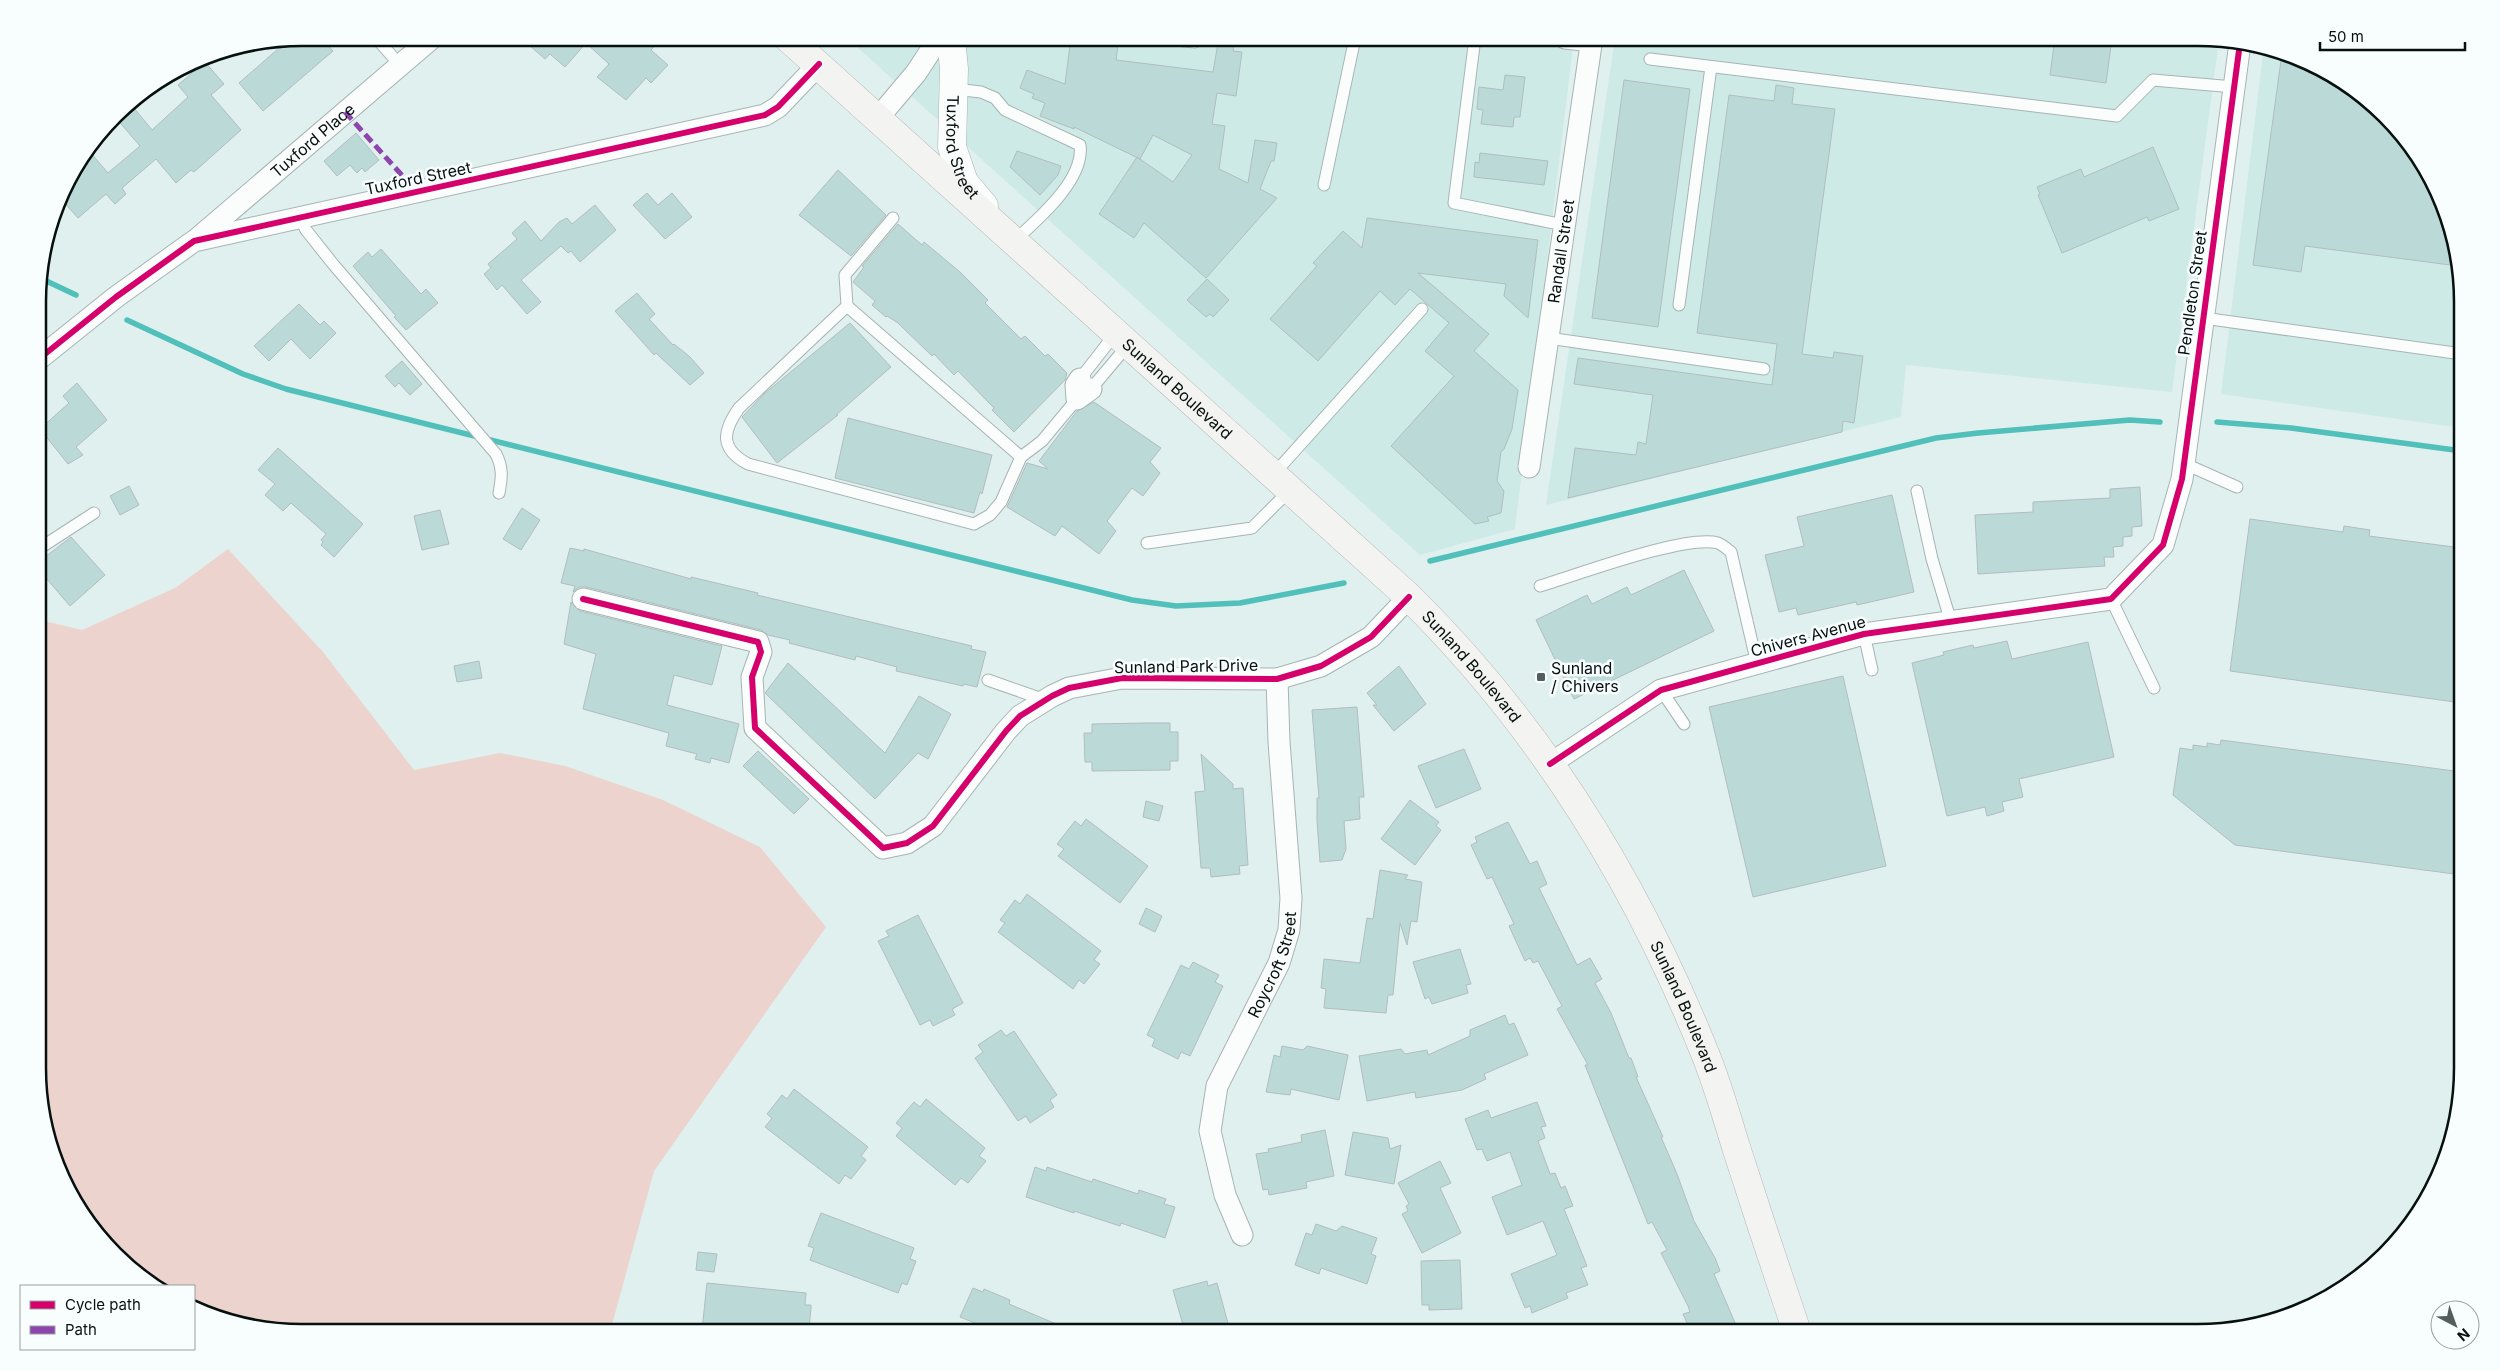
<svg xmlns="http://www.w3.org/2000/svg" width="2500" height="1370" viewBox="0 0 2500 1370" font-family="Inter,sans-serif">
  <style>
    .built { fill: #cdeae7 }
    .green { fill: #edd3ce }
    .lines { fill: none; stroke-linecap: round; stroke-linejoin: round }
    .stream { stroke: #51bfba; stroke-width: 5.5 }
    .building { fill: #bbdad7; stroke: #b1bebd }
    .service-casing { stroke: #a7b4b3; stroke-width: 13 }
    .minor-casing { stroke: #a7b4b3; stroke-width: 23 }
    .tertiary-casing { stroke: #a7b4b3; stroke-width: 29 }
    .primary-casing { stroke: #b6b8b6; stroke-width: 29 }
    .service { stroke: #fafdfc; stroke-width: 11 }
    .minor { stroke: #fafdfc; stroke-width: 21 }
    .tertiary { stroke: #fafdfc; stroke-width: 28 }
    .primary { stroke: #f3f3f2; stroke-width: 28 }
    .quiet { stroke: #8e44ad; stroke-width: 5; stroke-dasharray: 10 5; stroke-linecap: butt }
    .cycleway-casing { stroke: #f8fefd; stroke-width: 9 }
    .cycleway { stroke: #d6006c; stroke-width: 6 }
    .poi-dot { fill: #525e5d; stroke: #f8fefd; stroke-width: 2 }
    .labels { text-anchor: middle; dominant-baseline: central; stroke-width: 5; stroke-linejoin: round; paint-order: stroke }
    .street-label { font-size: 16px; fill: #06100f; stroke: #f8fefd }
    .poi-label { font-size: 16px; fill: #06100f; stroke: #f8fefd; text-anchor: start }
    .rim { fill: none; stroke: #06100f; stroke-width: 2.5 }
  </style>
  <rect width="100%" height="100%" fill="#dff0ee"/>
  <g class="built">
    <polygon points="847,38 1574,38 1515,529 1420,555"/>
    <polygon points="1615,38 2199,38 2219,40 2172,392 1906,365 1901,417 1546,505"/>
    <polygon points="2264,46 2330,73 2373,103 2418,155 2449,217 2462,284 2462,428 2221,394"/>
  </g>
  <polygon class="green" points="228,549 323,652 414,770 500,753 565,766 663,800 760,847 826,927 654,1171 610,1332 301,1332 233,1323 194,1307 194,1286 155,1286 127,1267 82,1215 58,1169 40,1102 40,620 82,630 175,588"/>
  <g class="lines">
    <g class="stream">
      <polyline points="40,278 76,295"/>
      <polyline points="127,320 243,374 286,389 1132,600 1176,606 1240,603 1344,583"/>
      <polyline points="2217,422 2291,428 2462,451"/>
      <polyline points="1430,561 1936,438 1978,433 2130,420 2160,422"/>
    </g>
  </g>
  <g class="building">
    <polygon points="302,38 322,38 333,51 263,111 239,83 287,41"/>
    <polygon points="521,38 649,38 656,44 651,50 668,65 651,83 646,78 626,100 597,77 609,64 586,43 565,67 550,54 545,59"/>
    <polygon points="1071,38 1119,38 1116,60 1213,72 1218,43 1234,45 1233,51 1242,52 1236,96 1217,93 1212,124 1225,126 1219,169 1248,183 1255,140 1277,143 1274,161 1271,161 1260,189 1277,198 1206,278 1144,223 1134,238 1099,214 1137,157 1173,182 1192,155 1153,135 1140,159 1074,127 1074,129 1040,116 1045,103 1032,98 1034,94 1020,88 1027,70 1065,84"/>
    <polygon points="2055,38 2112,38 2106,83 2050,75"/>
    <polygon points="2282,53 2330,73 2373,103 2418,155 2449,217 2458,266 2305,246 2301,272 2253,265"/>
    <polygon points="205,62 224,84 211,95 241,130 194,172 191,170 176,183 156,159 122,188 126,194 115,204 106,194 78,218 63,201 70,194 64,187 90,152 108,173 140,146 116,118 127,103 129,102 152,130 188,97 178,85"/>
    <polygon points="1505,75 1525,77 1520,117 1514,117 1513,127 1481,124 1483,110 1477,109 1479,87 1503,90"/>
    <polygon points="1624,80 1690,89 1658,327 1592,318"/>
    <polygon points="1776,85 1794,88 1792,104 1835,109 1802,354 1833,358 1834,352 1863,356 1854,423 1843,421 1842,432 1568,498 1575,448 1636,455 1638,442 1646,444 1653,395 1574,384 1578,358 1772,385 1777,344 1697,333 1729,95 1774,101"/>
    <polygon points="356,133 379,160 365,172 362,168 357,173 350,165 337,176 324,161"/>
    <polygon points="2153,147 2179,209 2149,221 2147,217 2062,253 2038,195 2040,194 2037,187 2081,169 2084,177"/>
    <polygon points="1017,151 1061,166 1058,175 1040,195 1010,167"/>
    <polygon points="1480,153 1548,161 1544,185 1474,177 1475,162 1479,163"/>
    <polygon points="838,170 886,215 851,256 799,215"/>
    <polygon points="647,193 658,205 672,193 692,217 665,239 633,205"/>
    <polygon points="595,205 616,230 580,262 571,251 568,253 561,246 521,280 541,302 527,314 502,285 497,290 484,274 491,268 488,264 517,239 512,233 525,221 541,241 559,222 567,218 572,224"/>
    <polygon points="1367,218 1538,240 1528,318 1504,296 1506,284 1418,273 1489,334 1474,351 1518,390 1512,429 1504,449 1501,452 1497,481 1504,491 1501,513 1487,517 1489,521 1475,524 1391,446 1454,376 1425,351 1449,323 1410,289 1395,305 1380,291 1318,361 1270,319 1317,266 1313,263 1343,231 1362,248"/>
    <polygon points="898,224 922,245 924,242 960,272 988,300 985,303 1021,339 1025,336 1045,356 1048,354 1067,373 1065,380 1014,432 992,410 994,408 958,371 954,375 934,354 932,356 898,323 887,316 886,317 872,305 875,301 853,282 864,267 862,266"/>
    <polygon points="381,249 421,294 426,289 438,303 406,330 394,317 396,316 353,266 368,252 372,257"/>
    <polygon points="1207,279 1229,300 1213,317 1210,314 1206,317 1187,300"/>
    <polygon points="637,293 655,314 649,319 673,345 674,344 690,357 704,373 690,385 656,353 654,355 615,311"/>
    <polygon points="299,304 320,325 324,321 336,333 310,359 291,339 269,361 254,346"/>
    <polygon points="850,323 891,367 836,415 838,415 777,463 742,417 764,394"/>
    <polygon points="402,361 422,384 410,395 399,383 395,387 385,376"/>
    <polygon points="77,383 107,420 76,447 83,455 68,464 40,429 69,403 63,396"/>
    <polygon points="1094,402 1161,448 1150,462 1160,473 1143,496 1132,488 1107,521 1116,531 1099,554 1062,526 1055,536 1007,507 1027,463 1048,469 1039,461 1077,411"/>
    <polygon points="848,418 992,455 982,494 980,492 974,513 835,478"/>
    <polygon points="278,448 363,524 334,557 321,545 323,542 321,540 326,534 291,503 283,511 265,495 275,484 258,470"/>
    <polygon points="129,486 139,505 120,515 110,496"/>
    <polygon points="2140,487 2142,526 2132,527 2132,536 2123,537 2123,546 2113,547 2114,557 2104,557 2105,566 1978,574 1975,515 2033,512 2033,502 2110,498 2110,489"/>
    <polygon points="1892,495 1914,592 1857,605 1856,602 1798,615 1796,608 1779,612 1765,555 1804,546 1797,517"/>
    <polygon points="522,508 540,520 521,550 503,539"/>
    <polygon points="440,510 449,544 422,550 414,516"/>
    <polygon points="2250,519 2343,532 2344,526 2370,530 2369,536 2462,548 2462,703 2230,671"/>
    <polygon points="71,537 105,575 70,606 40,571 40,561"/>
    <polygon points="570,548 584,551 584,549 677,575 691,579 691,577 758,593 757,595 972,646 971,649 986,652 977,687 964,684 963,686 896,671 897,667 856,656 855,660 789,643 790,640 768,635 761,630 586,587 579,587 573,592 575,586 561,583"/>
    <polygon points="1684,570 1714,631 1574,699 1536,620 1587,595 1592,604 1627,587 1631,595"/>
    <polygon points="571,602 580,611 722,646 712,685 674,675 667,705 739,724 729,763 711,758 710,763 695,759 697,754 666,746 669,733 583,709 596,654 564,644"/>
    <polygon points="2007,641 2012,659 2088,642 2114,757 2019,779 2023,797 2002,802 2004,811 1987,816 1985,807 1947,816 1912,663 1944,655 1943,652 1973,645 1974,648"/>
    <polygon points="479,661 482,678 457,682 454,666"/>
    <polygon points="788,663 885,753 919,696 951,714 928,759 918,753 875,799 765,693"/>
    <polygon points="1399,666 1426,704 1394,731 1373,705 1377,705 1367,693"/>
    <polygon points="1843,676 1886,866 1753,897 1709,707"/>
    <polygon points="1357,707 1364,797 1359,797 1360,819 1344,821 1346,849 1342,860 1320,862 1317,820 1317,798 1319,798 1312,710"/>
    <polygon points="1145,723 1170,723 1170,732 1178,732 1178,761 1170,761 1170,770 1092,771 1092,762 1085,762 1084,733 1092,733 1092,724"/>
    <polygon points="2221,740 2462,772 2462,875 2235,845 2173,795 2180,748 2193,750 2193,745 2207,747 2207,743 2220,745"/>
    <polygon points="1464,749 1481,789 1436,808 1418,766"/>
    <polygon points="758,751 809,799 794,814 743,766"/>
    <polygon points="1201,754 1233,784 1233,789 1243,788 1248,865 1239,866 1240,874 1211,877 1210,868 1201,868 1195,792 1205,791"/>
    <polygon points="1410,800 1439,822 1436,826 1441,830 1415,865 1381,839"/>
    <polygon points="1146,801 1163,806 1159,821 1143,817"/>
    <polygon points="1086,819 1148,866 1120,903 1058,856 1064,849 1057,844 1075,821 1081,826"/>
    <polygon points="1508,822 1530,864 1537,861 1547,884 1539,888 1577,965 1590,958 1602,979 1595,983 1611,1013 1629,1058 1631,1058 1638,1077 1636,1077 1663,1137 1661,1137 1677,1174 1694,1221 1715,1258 1720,1271 1714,1274 1739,1332 1691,1332 1683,1314 1690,1312 1688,1306 1661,1253 1667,1250 1652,1222 1648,1224 1585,1065 1588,1065 1557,1009 1562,1006 1538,961 1533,963 1530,958 1525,961 1509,926 1514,924 1492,877 1487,879 1471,845 1477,842 1475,837"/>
    <polygon points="1380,870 1408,875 1405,879 1422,882 1417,922 1411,921 1407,945 1400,923 1393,995 1388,995 1386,1013 1324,1008 1326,989 1321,988 1324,959 1360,963 1367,918 1373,919"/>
    <polygon points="1027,894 1101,951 1094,960 1100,964 1084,984 1079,980 1073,989 998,932 1005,923 1000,920 1015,900 1020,904"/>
    <polygon points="1146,908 1162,916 1155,932 1139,924"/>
    <polygon points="918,915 963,1003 952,1009 955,1015 933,1026 930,1020 920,1025 878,941 889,936 886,931"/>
    <polygon points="1460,949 1471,984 1466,985 1468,993 1432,1004 1429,997 1425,999 1413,962"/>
    <polygon points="1193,962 1219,975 1215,982 1223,986 1190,1056 1181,1052 1178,1059 1152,1046 1155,1039 1147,1035 1181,965 1189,969"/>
    <polygon points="1505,1015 1509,1025 1514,1023 1528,1055 1484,1074 1486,1079 1462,1090 1416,1098 1415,1092 1367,1101 1359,1056 1401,1049 1405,1054 1427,1050 1428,1055 1470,1036 1470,1030"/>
    <polygon points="1001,1030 1006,1036 1014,1031 1057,1095 1050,1100 1054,1107 1030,1123 1026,1116 1018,1121 975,1058 983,1052 978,1045"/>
    <polygon points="1282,1046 1303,1050 1307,1046 1348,1055 1339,1100 1291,1089 1290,1095 1266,1092 1274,1055 1280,1057"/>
    <polygon points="794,1089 868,1147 861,1156 866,1160 851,1179 845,1175 839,1184 765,1127 772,1118 767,1114 782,1095 787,1099"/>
    <polygon points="926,1099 985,1148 979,1156 986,1161 968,1183 961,1178 955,1185 896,1136 902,1128 896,1123 914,1102 920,1107"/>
    <polygon points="1537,1102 1546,1126 1541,1127 1545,1138 1538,1141 1550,1174 1555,1173 1561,1188 1565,1186 1573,1206 1564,1209 1587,1266 1581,1268 1588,1285 1566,1293 1568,1298 1532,1313 1530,1306 1525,1308 1511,1274 1557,1255 1543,1221 1507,1235 1492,1197 1522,1185 1510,1152 1487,1161 1482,1149 1477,1150 1465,1119 1488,1110 1491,1118"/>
    <polygon points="1325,1130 1334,1176 1306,1182 1307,1188 1269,1195 1268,1189 1263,1190 1256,1154 1269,1152 1268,1149 1302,1142 1301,1135"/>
    <polygon points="1353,1132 1388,1138 1390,1149 1401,1145 1394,1184 1345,1175"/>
    <polygon points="1440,1161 1451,1183 1440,1188 1461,1233 1422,1253 1402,1214 1408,1211 1406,1206 1409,1204 1398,1183"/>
    <polygon points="1035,1167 1046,1171 1047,1167 1092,1182 1093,1179 1138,1194 1139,1190 1166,1199 1164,1204 1175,1207 1165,1238 1121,1223 1120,1226 1074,1211 1074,1213 1026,1197"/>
    <polygon points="821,1213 914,1248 910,1259 916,1261 907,1285 902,1283 898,1293 810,1260 814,1248 808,1246"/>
    <polygon points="1316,1224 1336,1231 1342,1226 1377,1238 1371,1254 1376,1256 1367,1284 1321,1268 1319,1274 1295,1265 1306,1233 1312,1235"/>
    <polygon points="698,1252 717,1254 714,1272 696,1270"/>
    <polygon points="1460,1260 1462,1309 1429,1310 1429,1305 1422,1305 1421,1261"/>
    <polygon points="1207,1281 1208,1286 1217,1283 1229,1327 1208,1332 1185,1332 1173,1290"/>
    <polygon points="707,1283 806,1293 805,1305 811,1305 811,1308 809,1329 801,1328 801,1332 726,1332 702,1330"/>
    <polygon points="973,1288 983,1292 984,1289 1010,1300 1009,1304 1075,1332 997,1332 960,1317"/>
  </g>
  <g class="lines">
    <defs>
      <g id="service">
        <polyline points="376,38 400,65"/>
        <polyline points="1155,38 1195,42 1200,38"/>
        <polyline points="1475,38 1454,203 1564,225"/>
        <polyline points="1650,59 2117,116 2153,80 2234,87"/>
        <path d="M954 89 981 92 995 98 1005 110 1080 145C1085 180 1037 220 1013 242"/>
        <polyline points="1324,185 1355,38"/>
        <path d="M300 218 306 230 333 264 496 454C503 468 502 477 499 493"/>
        <path d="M893 218 845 275 847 306 739 408C722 432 720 449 748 464L974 524 990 515 1001 502 1021 457 1042 441 1077 399"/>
        <polyline points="1679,305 1711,67"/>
        <polyline points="847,306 1021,457"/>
        <polyline points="2203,318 2462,354"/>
        <polyline points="1548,338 1764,369"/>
        <polyline points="1080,379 1115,334"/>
        <polyline points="1091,389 1128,345"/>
        <polyline points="2183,463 2237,487"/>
        <polyline points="1273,475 1422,309"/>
        <polyline points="1917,491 1932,559 1951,622"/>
        <polyline points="1147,543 1252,528 1290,490"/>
        <polyline points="40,548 94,513"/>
        <path d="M1540 586C1577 575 1686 534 1718 543 1723 545 1727 549 1731 552L1757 664"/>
        <polyline points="2111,599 2154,688"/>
        <polyline points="1864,634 1872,670"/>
        <polyline points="988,680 1045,700"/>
        <polyline points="1661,690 1684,724"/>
      </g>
      <g id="minor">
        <polyline points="1565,38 1592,41"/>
        <polyline points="878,118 916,73 939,38"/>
        <path id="s1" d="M197 239 432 38"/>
        <polyline points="40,358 116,297 194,241 765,115 778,107 819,64"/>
        <polyline points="1080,379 1076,385 1077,399 1091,389"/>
        <path id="s2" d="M1529 467 1592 38"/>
        <polyline points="583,599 758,642 761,652 752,677 755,728 883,848 907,843 933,826 1006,731 1020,716 1052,696 1069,688 1122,678 1277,679 1321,666 1371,637 1409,597"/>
        <polyline points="1550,764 1661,690 1864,634 2111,599 2163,545 2182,479 2240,43"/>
        <path id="s3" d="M1242 1235 1225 1195 1210 1131 1217 1086 1279 963 1289 930 1291 898 1279 742 1277 679"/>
      </g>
      <g id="tertiary">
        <path id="s4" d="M951 38 954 69 952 147 964 182 984 206"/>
      </g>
      <g id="primary">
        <path id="s5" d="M788 38 1409 597C1539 725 1636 882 1704 1051 1717 1082 1726 1115 1736 1147 1756 1209 1776 1270 1797 1332"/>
      </g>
    </defs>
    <use href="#service" class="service-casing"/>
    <use href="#minor" class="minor-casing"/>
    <use href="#tertiary" class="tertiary-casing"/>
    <use href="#primary" class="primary-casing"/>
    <use href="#service" class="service"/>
    <use href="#minor" class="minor"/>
    <use href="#tertiary" class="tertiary"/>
    <use href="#primary" class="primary"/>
    <polyline class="quiet" points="345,112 417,192"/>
    <defs>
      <g id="cycleway">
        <polyline points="40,358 116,297 194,241 765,115 778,107 819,64"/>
        <polyline points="583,599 758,642 761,652 752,677 755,728 883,848 907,843 933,826 1006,731 1020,716 1052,696 1069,688 1122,678 1277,679 1321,666 1371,637 1409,597"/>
        <polyline points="1550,764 1661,690 1864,634 2111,599 2163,545 2182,479 2240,43"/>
      </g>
    </defs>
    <use href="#cycleway" class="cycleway-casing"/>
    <use href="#cycleway" class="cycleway"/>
  </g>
  <rect class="poi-dot" x="1536" y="672" width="10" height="10" rx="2.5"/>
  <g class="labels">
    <g class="street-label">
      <text stroke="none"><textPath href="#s1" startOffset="152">Tuxford Place</textPath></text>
      <text stroke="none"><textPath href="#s4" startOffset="111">Tuxford Street</textPath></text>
      <text transform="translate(418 178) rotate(-12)">Tuxford Street</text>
      <text stroke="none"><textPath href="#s2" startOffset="218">Randall Street</textPath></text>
      <text transform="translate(2192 293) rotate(-82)">Pendleton Street</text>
      <text stroke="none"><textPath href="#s5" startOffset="524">Sunland Boulevard</textPath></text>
      <text transform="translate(1808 636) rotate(-15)">Chivers Avenue</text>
      <text transform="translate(1186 666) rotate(-1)">Sunland Park Drive</text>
      <text stroke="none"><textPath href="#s5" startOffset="929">Sunland Boulevard</textPath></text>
      <text stroke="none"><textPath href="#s3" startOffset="289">Roycroft Street</textPath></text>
      <text stroke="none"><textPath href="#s5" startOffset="1332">Sunland Boulevard</textPath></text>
    </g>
    <g class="poi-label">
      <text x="1551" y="668">Sunland<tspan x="1551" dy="18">/ Chivers</tspan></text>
    </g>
  </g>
  <path d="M0 0H2500V1370H0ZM302 46H2198A256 256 0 0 1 2454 302V1068A256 256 0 0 1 2198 1324H302A256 256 0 0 1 46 1068V302A256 256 0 0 1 302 46Z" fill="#f8fefd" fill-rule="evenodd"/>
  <path class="rim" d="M302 46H2198A256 256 0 0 1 2454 302V1068A256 256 0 0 1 2198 1324H302A256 256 0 0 1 46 1068V302A256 256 0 0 1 302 46Z"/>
  <rect x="20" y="1285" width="175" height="65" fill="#f8fefd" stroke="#979f9e"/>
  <rect x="30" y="1301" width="25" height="8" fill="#d6006c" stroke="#979f9e"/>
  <text x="65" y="1310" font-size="15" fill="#06100f">Cycle path</text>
  <rect x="30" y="1326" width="25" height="8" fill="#8e44ad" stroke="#979f9e"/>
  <text x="65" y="1335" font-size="15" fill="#06100f">Path</text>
  <g transform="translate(2455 1325) rotate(139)"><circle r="24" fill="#f8fefd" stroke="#979f9e"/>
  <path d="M0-4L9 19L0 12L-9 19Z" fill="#525e5d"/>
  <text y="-8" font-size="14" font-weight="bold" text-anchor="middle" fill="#06100f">N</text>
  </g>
  <path d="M2320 42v8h145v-8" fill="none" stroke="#06100f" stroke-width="2.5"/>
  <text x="2328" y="42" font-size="15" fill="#06100f" stroke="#f8fefd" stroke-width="4" paint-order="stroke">50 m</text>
</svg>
